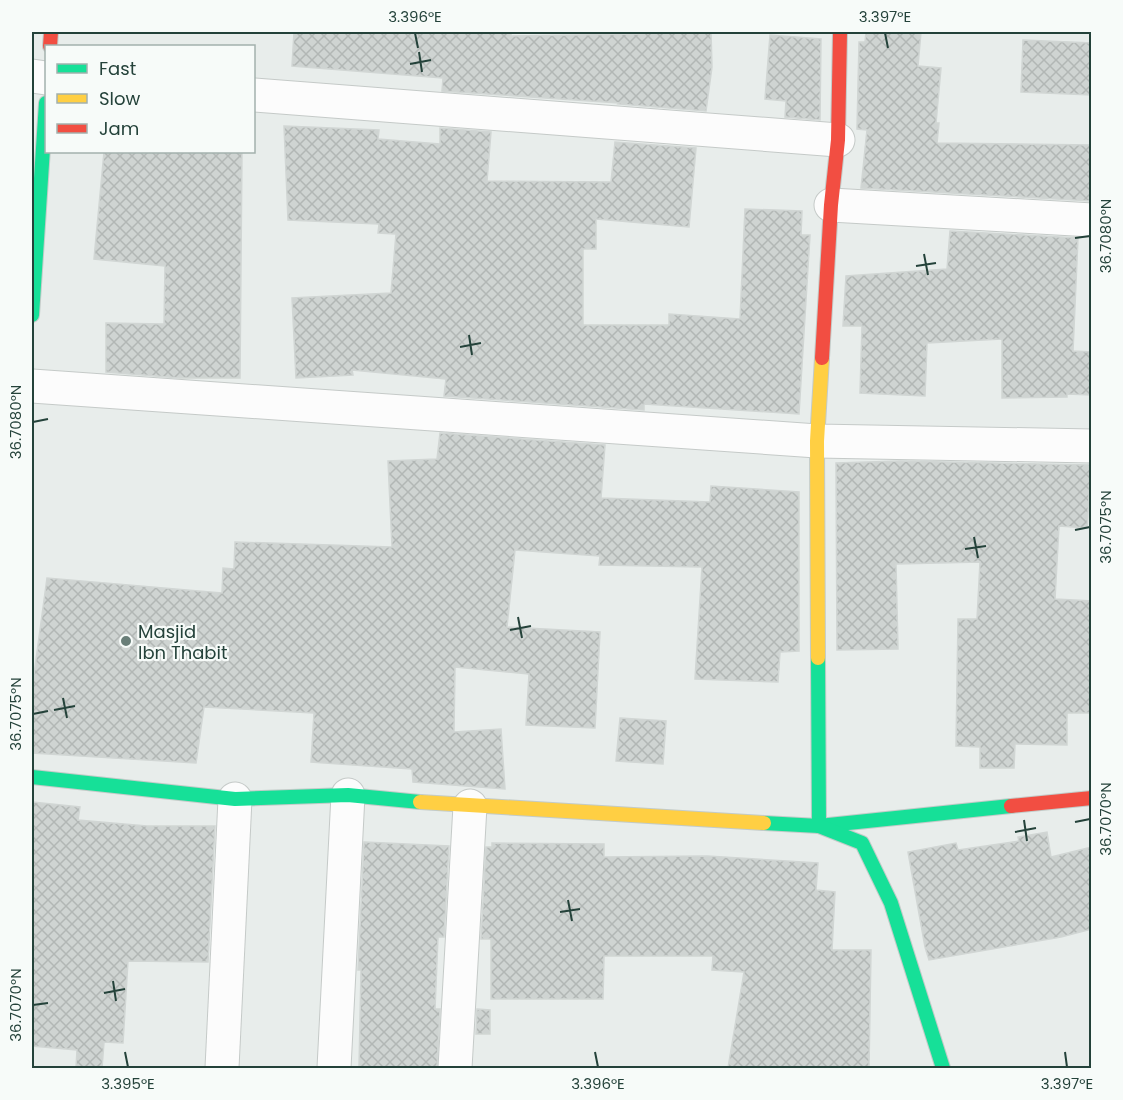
<svg xmlns="http://www.w3.org/2000/svg" width="1123" height="1100" viewBox="0 0 1123 1100" font-family="Poppins,sans-serif">
  <style>
    .building { fill: url(#building-cross-hatch); stroke: #d1d6d4; stroke-width: 1.5 }
    .lines { fill: none; stroke-linecap: round; stroke-linejoin: round }
    .street-casing { stroke: #c5cac8; stroke-width: 35 }
    .fast-casing { stroke: #c3cbc8; stroke-width: 16 }
    .slow-casing { stroke: #c3cbc8; stroke-width: 16 }
    .jam-casing { stroke: #c3cbc8; stroke-width: 16 }
    .street { stroke: #fcfcfc; stroke-width: 33 }
    .fast { stroke: #16e098; stroke-width: 14 }
    .slow { stroke: #ffcf43; stroke-width: 14 }
    .jam { stroke: #f24e42; stroke-width: 14 }
    .ticks { fill: none; stroke: #24423a; stroke-width: 2 }
    .poi-dot { fill: #697e78; stroke: #f7fbf9; stroke-width: 2 }
    .labels { text-anchor: middle; dominant-baseline: central; stroke-width: 4.5; stroke-linejoin: round; paint-order: stroke }
    .poi-label { font-size: 18px; fill: #24423a; stroke: #f7fbf9; text-anchor: start }
    .neatline { fill: none; stroke: #24423a; stroke-width: 2 }
    .ticks-label { font-size: 15px; text-anchor: middle; fill: #24423a }
  </style>
  <defs>
    <pattern id="building-cross-hatch" width="8" height="8" patternUnits="userSpaceOnUse" patternTransform="scale(1.5)"><rect width="8" height="8" fill="#cfd4d2"/><path d="M0 0l8 8M0 8l8-8" fill="none" stroke="#b2b7b5"/></pattern>
  </defs>
  <rect width="100%" height="100%" fill="#e8edeb"/>
  <g class="building">
    <polygon points="294,32 511,32 511,36 639,34 639,32 711,32 712,67 706,111 618,104 619,103 442,91 443,78 292,66"/>
    <polygon points="866,32 921,32 918,66 941,68 936,123 939,123 937,143 1092,145 1092,201 861,188 867,130 857,129 859,42 865,42"/>
    <polygon points="770,35 821,39 820,120 785,117 786,101 765,99"/>
    <polygon points="1023,40 1092,43 1092,95 1021,92"/>
    <polygon points="284,126 379,130 378,139 440,144 440,128 491,132 487,181 611,182 615,142 696,148 689,227 596,219 596,249 583,249 583,325 669,325 669,314 740,319 745,209 802,211 801,235 810,235 799,414 644,404 644,410 444,396 446,379 352,370 353,375 296,378 292,298 391,293 396,234 378,233 379,224 288,220"/>
    <polygon points="104,152 242,152 240,378 180,378 106,372 106,323 164,324 165,266 94,259"/>
    <polygon points="950,231 1078,238 1073,351 1092,352 1092,395 1067,394 1067,397 1002,398 1002,339 927,343 925,396 860,393 862,326 843,326 846,276 947,269"/>
    <polygon points="440,433 605,445 601,498 710,502 711,486 799,492 799,651 780,652 778,682 695,679 702,567 599,565 600,556 515,550 507,627 600,632 595,728 526,725 529,674 455,667 454,732 501,729 505,789 413,782 412,769 311,762 314,713 204,707 196,763 32,753 32,689 47,578 222,593 223,568 234,569 235,542 392,547 388,461 437,459"/>
    <polygon points="900,461 1091,465 1087,528 1059,526 1055,599 1092,601 1092,713 1067,713 1067,745 1015,744 1014,768 980,768 980,747 956,746 958,619 977,619 980,562 896,564 898,649 837,650 836,463"/>
    <polygon points="620,718 666,721 663,764 616,761"/>
    <polygon points="32,802 80,807 78,820 147,826 215,826 208,962 128,961 123,1043 104,1042 102,1068 76,1068 77,1050 32,1046"/>
    <polygon points="1047,832 1051,857 1092,847 1092,929 1061,937 929,960 925,947 908,852 956,843 958,850 1019,841 1018,837"/>
    <polygon points="364,842 449,846 444,937 438,937 435,1009 440,1009 437,1068 359,1068 361,970 358,970"/>
    <polygon points="492,843 604,844 604,857 707,856 818,863 816,890 835,892 832,950 871,950 869,1068 728,1068 744,972 712,970 713,956 604,956 603,999 491,999 491,939 481,939 486,847 492,847"/>
    <polygon points="477,1009 490,1010 490,1034 476,1034"/>
  </g>
  <g class="lines">
    <defs>
      <g id="street">
        <polyline points="32,76 46,78"/>
        <polyline points="254,95 838,140"/>
        <polyline points="831,205 1092,220"/>
        <polyline points="32,386 817,441 1092,446"/>
        <polyline points="222,1068 235,799"/>
        <polyline points="334,1068 348,795"/>
        <polyline points="455,1068 470,806"/>
      </g>
      <g id="fast">
        <polyline points="32,315 46,103"/>
        <polyline points="818,658 819,826 1011,806"/>
        <polyline points="32,777 235,799 348,795 420,802"/>
        <polyline points="764,823 819,826 862,843 891,903 943,1068"/>
      </g>
      <g id="slow">
        <polyline points="818,658 817,441 822,358"/>
        <polyline points="420,802 764,823"/>
      </g>
      <g id="jam">
        <polyline points="50,46 51,32"/>
        <polyline points="822,358 831,205 838,140 840,32"/>
        <polyline points="1011,806 1092,798"/>
      </g>
    </defs>
    <use href="#street" class="street-casing"/>
    <use href="#fast" class="fast-casing"/>
    <use href="#slow" class="slow-casing"/>
    <use href="#jam" class="jam-casing"/>
    <use href="#street" class="street"/>
    <use href="#fast" class="fast"/>
    <use href="#slow" class="slow"/>
    <use href="#jam" class="jam"/>
  </g>
  <path class="ticks" d="M415 33 418 48M885 33 888 48M419 52 422 72M410 64 431 60M1075 238 1090 236M924 254 928 275M916 266 936 263M469 335 472 355M460 347 481 343M33 422 48 419M1075 530 1090 527M974 537 978 558M965 549 986 546M518 617 522 638M510 630 531 626M63 698 67 718M54 710 75 706M33 714 48 711M1024 820 1027 841M1075 822 1090 819M1015 832 1036 828M568 900 572 921M560 912 580 909M113 981 116 1001M104 993 125 989M33 1005 48 1003M125 1052 128 1067M595 1052 598 1067M1065 1052 1067 1067"/>
  <circle class="poi-dot" cx="126" cy="641" r="6"/>
  <g class="labels">
    <g class="poi-label">
      <text x="138" y="631">Masjid<tspan x="138" dy="21">Ibn Thabit</tspan></text>
    </g>
  </g>
  <rect width="1123" height="1100" fill="none" stroke="#f7fbf9" stroke-width="66"/>
  <rect x="45" y="45" width="210" height="108" fill="#f7fbf9" stroke="#a3b1ad" stroke-width="1.5"/>
  <rect x="57" y="64" width="30" height="9" fill="#16e098" stroke="#a3b1ad" stroke-width="1.5"/>
  <text x="99" y="75" font-size="18" fill="#24423a">Fast</text>
  <rect x="57" y="94" width="30" height="9" fill="#ffcf43" stroke="#a3b1ad" stroke-width="1.5"/>
  <text x="99" y="105" font-size="18" fill="#24423a">Slow</text>
  <rect x="57" y="124" width="30" height="9" fill="#f24e42" stroke="#a3b1ad" stroke-width="1.5"/>
  <text x="99" y="135" font-size="18" fill="#24423a">Jam</text>
  <rect x="33" y="33" width="1057" height="1034" class="neatline"/>
  <g class="ticks-label">
    <text x="415" y="22">3.396°E</text>
    <text x="885" y="22">3.397°E</text>
    <text transform="translate(1106 236) rotate(-90)" y="5">36.7080°N</text>
    <text transform="translate(16 422) rotate(-90)" y="5">36.7080°N</text>
    <text transform="translate(1106 527) rotate(-90)" y="5">36.7075°N</text>
    <text transform="translate(16 714) rotate(-90)" y="5">36.7075°N</text>
    <text transform="translate(1106 819) rotate(-90)" y="5">36.7070°N</text>
    <text transform="translate(16 1005) rotate(-90)" y="5">36.7070°N</text>
    <text x="128" y="1089">3.395°E</text>
    <text x="598" y="1089">3.396°E</text>
    <text x="1067" y="1089">3.397°E</text>
  </g>
</svg>
